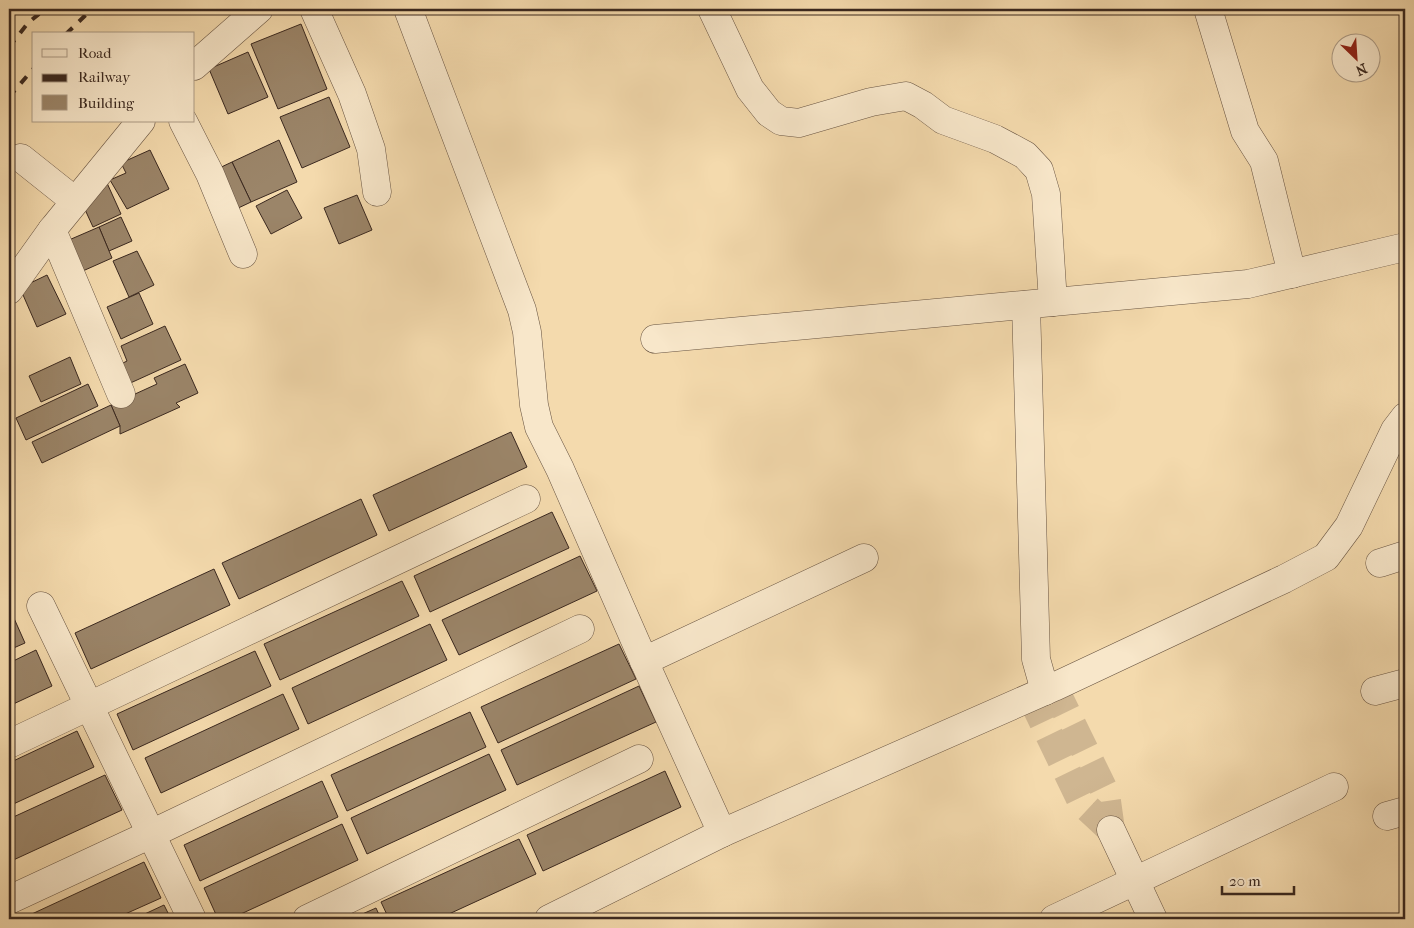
<svg xmlns="http://www.w3.org/2000/svg" width="1414" height="928" viewBox="0 0 1414 928" font-family="'IM FELL French Canon',serif">
  <style>
    .building { fill: #9b8569; stroke: #3a281f }
    .lines { fill: none; stroke-linecap: round; stroke-linejoin: round }
    .minor-tunnel { stroke: #cfb691; stroke-width: 28; stroke-dasharray: 28 14; stroke-linecap: butt }
    .minor-casing { stroke: #685442; stroke-width: 29 }
    .minor { stroke: #f8e7ca; stroke-width: 28 }
    .rail { stroke: #3a281f; stroke-width: 4; stroke-dasharray: 9 9; stroke-linecap: butt }
  </style>
  <rect width="100%" height="100%" fill="#f4daad"/>
  <filter id="stains"><feTurbulence type="fractalNoise" baseFrequency=".004" numOctaves="4"/><feColorMatrix values="0 0 0 0 .2 0 0 0 0 .09 0 0 0 0 .02 0 0 0 .5 -.17"/></filter>
  <radialGradient id="worn" r=".72"><stop offset=".6" stop-color="#630" stop-opacity="0"/><stop offset="1" stop-color="#630" stop-opacity=".3"/></radialGradient>
  <g class="building">
    <polygon points="301,24 327,89 278,109 251,44"/>
    <polygon points="248,52 268,97 228,114 209,69"/>
    <polygon points="329,97 350,147 302,168 280,117"/>
    <polygon points="279,140 297,182 251,202 232,162"/>
    <polygon points="150,150 169,189 127,209 110,180 126,173 121,163"/>
    <polygon points="232,162 251,202 234,210 215,170"/>
    <polygon points="107,183 121,214 93,227 82,203"/>
    <polygon points="287,190 302,218 271,234 256,206"/>
    <polygon points="357,195 372,230 339,244 324,208"/>
    <polygon points="121,217 132,241 109,251 99,227"/>
    <polygon points="99,227 112,258 76,274 62,243"/>
    <polygon points="137,251 154,285 129,297 113,261"/>
    <polygon points="47,275 66,314 37,327 20,288"/>
    <polygon points="139,293 153,324 121,339 107,307"/>
    <polygon points="165,326 181,360 126,385 117,366 127,361 121,346"/>
    <polygon points="70,357 81,384 41,402 29,376"/>
    <polygon points="185,364 198,393 176,403 180,407 120,434 120,426 111,405 157,384 154,378"/>
    <polygon points="88,384 98,406 26,440 16,418"/>
    <polygon points="111,405 120,426 42,463 32,442"/>
    <polygon points="511,432 527,467 389,531 373,495"/>
    <polygon points="361,499 377,535 239,599 222,563"/>
    <polygon points="552,512 569,548 430,612 414,576"/>
    <polygon points="580,556 597,591 459,655 442,620"/>
    <polygon points="214,569 230,605 91,669 75,633"/>
    <polygon points="402,581 419,616 280,680 264,644"/>
    <polygon points="9,607 25,643 9,650"/>
    <polygon points="430,624 447,660 308,724 292,688"/>
    <polygon points="619,644 636,679 498,743 481,707"/>
    <polygon points="36,650 52,686 9,706 9,663"/>
    <polygon points="255,651 271,686 133,750 117,714"/>
    <polygon points="639,686 656,722 517,785 501,750"/>
    <polygon points="283,694 299,729 161,793 145,758"/>
    <polygon points="470,712 486,747 347,811 331,775"/>
    <polygon points="77,731 94,767 9,806 9,763"/>
    <polygon points="489,754 506,790 367,854 351,818"/>
    <polygon points="665,771 681,807 543,871 527,835"/>
    <polygon points="105,775 122,810 9,862 9,819"/>
    <polygon points="322,781 338,817 200,881 184,845"/>
    <polygon points="342,824 358,860 230,919 218,919 204,888"/>
    <polygon points="519,839 536,874 438,919 389,919 381,902"/>
    <polygon points="144,862 161,898 114,919 21,919"/>
    <polygon points="164,905 171,919 134,919"/>
    <polygon points="376,908 381,919 351,919"/>
  </g>
  <g class="lines">
    <g class="minor-tunnel">
      <polyline points="1054,687 1106,794 1111,830"/>
      <polyline points="1031,697 1082,803 1111,830"/>
    </g>
    <defs>
      <g id="minor">
        <polyline points="314,9 352,94 371,149 377,192"/>
        <polyline points="408,9 522,310 527,332 534,405 539,427 560,469 644,661 722,833"/>
        <polyline points="712,9 750,89 769,113 781,121 799,123 871,102 906,96 923,105 943,120 995,139 1025,155 1039,170 1046,194 1053,302"/>
        <polyline points="1208,9 1245,131 1264,161 1292,274"/>
        <polyline points="194,66 259,9"/>
        <polyline points="183,121 210,174 243,254"/>
        <polyline points="21,158 75,201"/>
        <polyline points="52,230 121,394"/>
        <polyline points="9,290 52,230 141,121"/>
        <polyline points="1026,305 1036,659 1045,691"/>
        <polyline points="655,339 1248,284 1405,247"/>
        <polyline points="1380,563 1405,555"/>
        <polyline points="41,606 192,919"/>
        <polyline points="644,661 864,558"/>
        <polyline points="1375,691 1405,683"/>
        <polyline points="9,744 526,499"/>
        <polyline points="1387,816 1405,811"/>
        <polyline points="1111,830 1153,919"/>
        <polyline points="9,900 151,834 580,629"/>
        <polyline points="307,919 639,759"/>
        <polyline points="549,919 722,833 1054,687 1284,579 1326,557 1349,526 1395,430 1405,417"/>
        <polyline points="1054,919 1334,787"/>
      </g>
    </defs>
    <use href="#minor" class="minor-casing"/>
    <use href="#minor" class="minor"/>
    <g class="rail">
      <polyline points="66,34 92,9"/>
      <polyline points="9,47 28,23 45,9"/>
      <polyline points="9,97 34,68"/>
    </g>
  </g>
  <rect width="1414" height="928" fill="none" stroke="#f4daad" stroke-width="30"/>
  <rect x="10" y="10" width="1394" height="908" fill="none" stroke="#3a281f" stroke-width="2.5"/>
  <rect x="15" y="15" width="1384" height="898" fill="none" stroke="#3a281f"/>
  <rect x="32" y="32" width="162" height="90" fill="#f8e7ca" stroke="#ac9b86"/>
  <rect x="42" y="49" width="25" height="8" fill="#f8e7ca" stroke="#ac9b86"/>
  <text x="78" y="58" font-size="15" fill="#3a281f">Road</text>
  <rect x="42" y="74" width="25" height="8" fill="#3a281f" stroke="#ac9b86"/>
  <text x="78" y="82" font-size="15" fill="#3a281f">Railway</text>
  <rect x="42" y="95" width="25" height="15" fill="#9b8569" stroke="#ac9b86"/>
  <text x="78" y="108" font-size="15" fill="#3a281f">Building</text>
  <g transform="translate(1356 58) rotate(155)"><circle r="24" fill="#f8e7ca" stroke="#ac9b86"/>
  <path d="M0-4L9 19L0 12L-9 19Z" fill="#8f2418"/>
  <text y="-8" font-size="14" font-weight="bold" text-anchor="middle" fill="#3a281f">N</text>
  </g>
  <path d="M1222 886v8h72v-8" fill="none" stroke="#3a281f" stroke-width="2.5"/>
  <text x="1229" y="886" font-size="15" fill="#3a281f" stroke="#f8e7ca" stroke-width="4" paint-order="stroke">20 m</text>
  <rect width="100%" height="100%" filter="url(#stains)"/>
  <rect width="100%" height="100%" fill="url(#worn)"/>
</svg>
